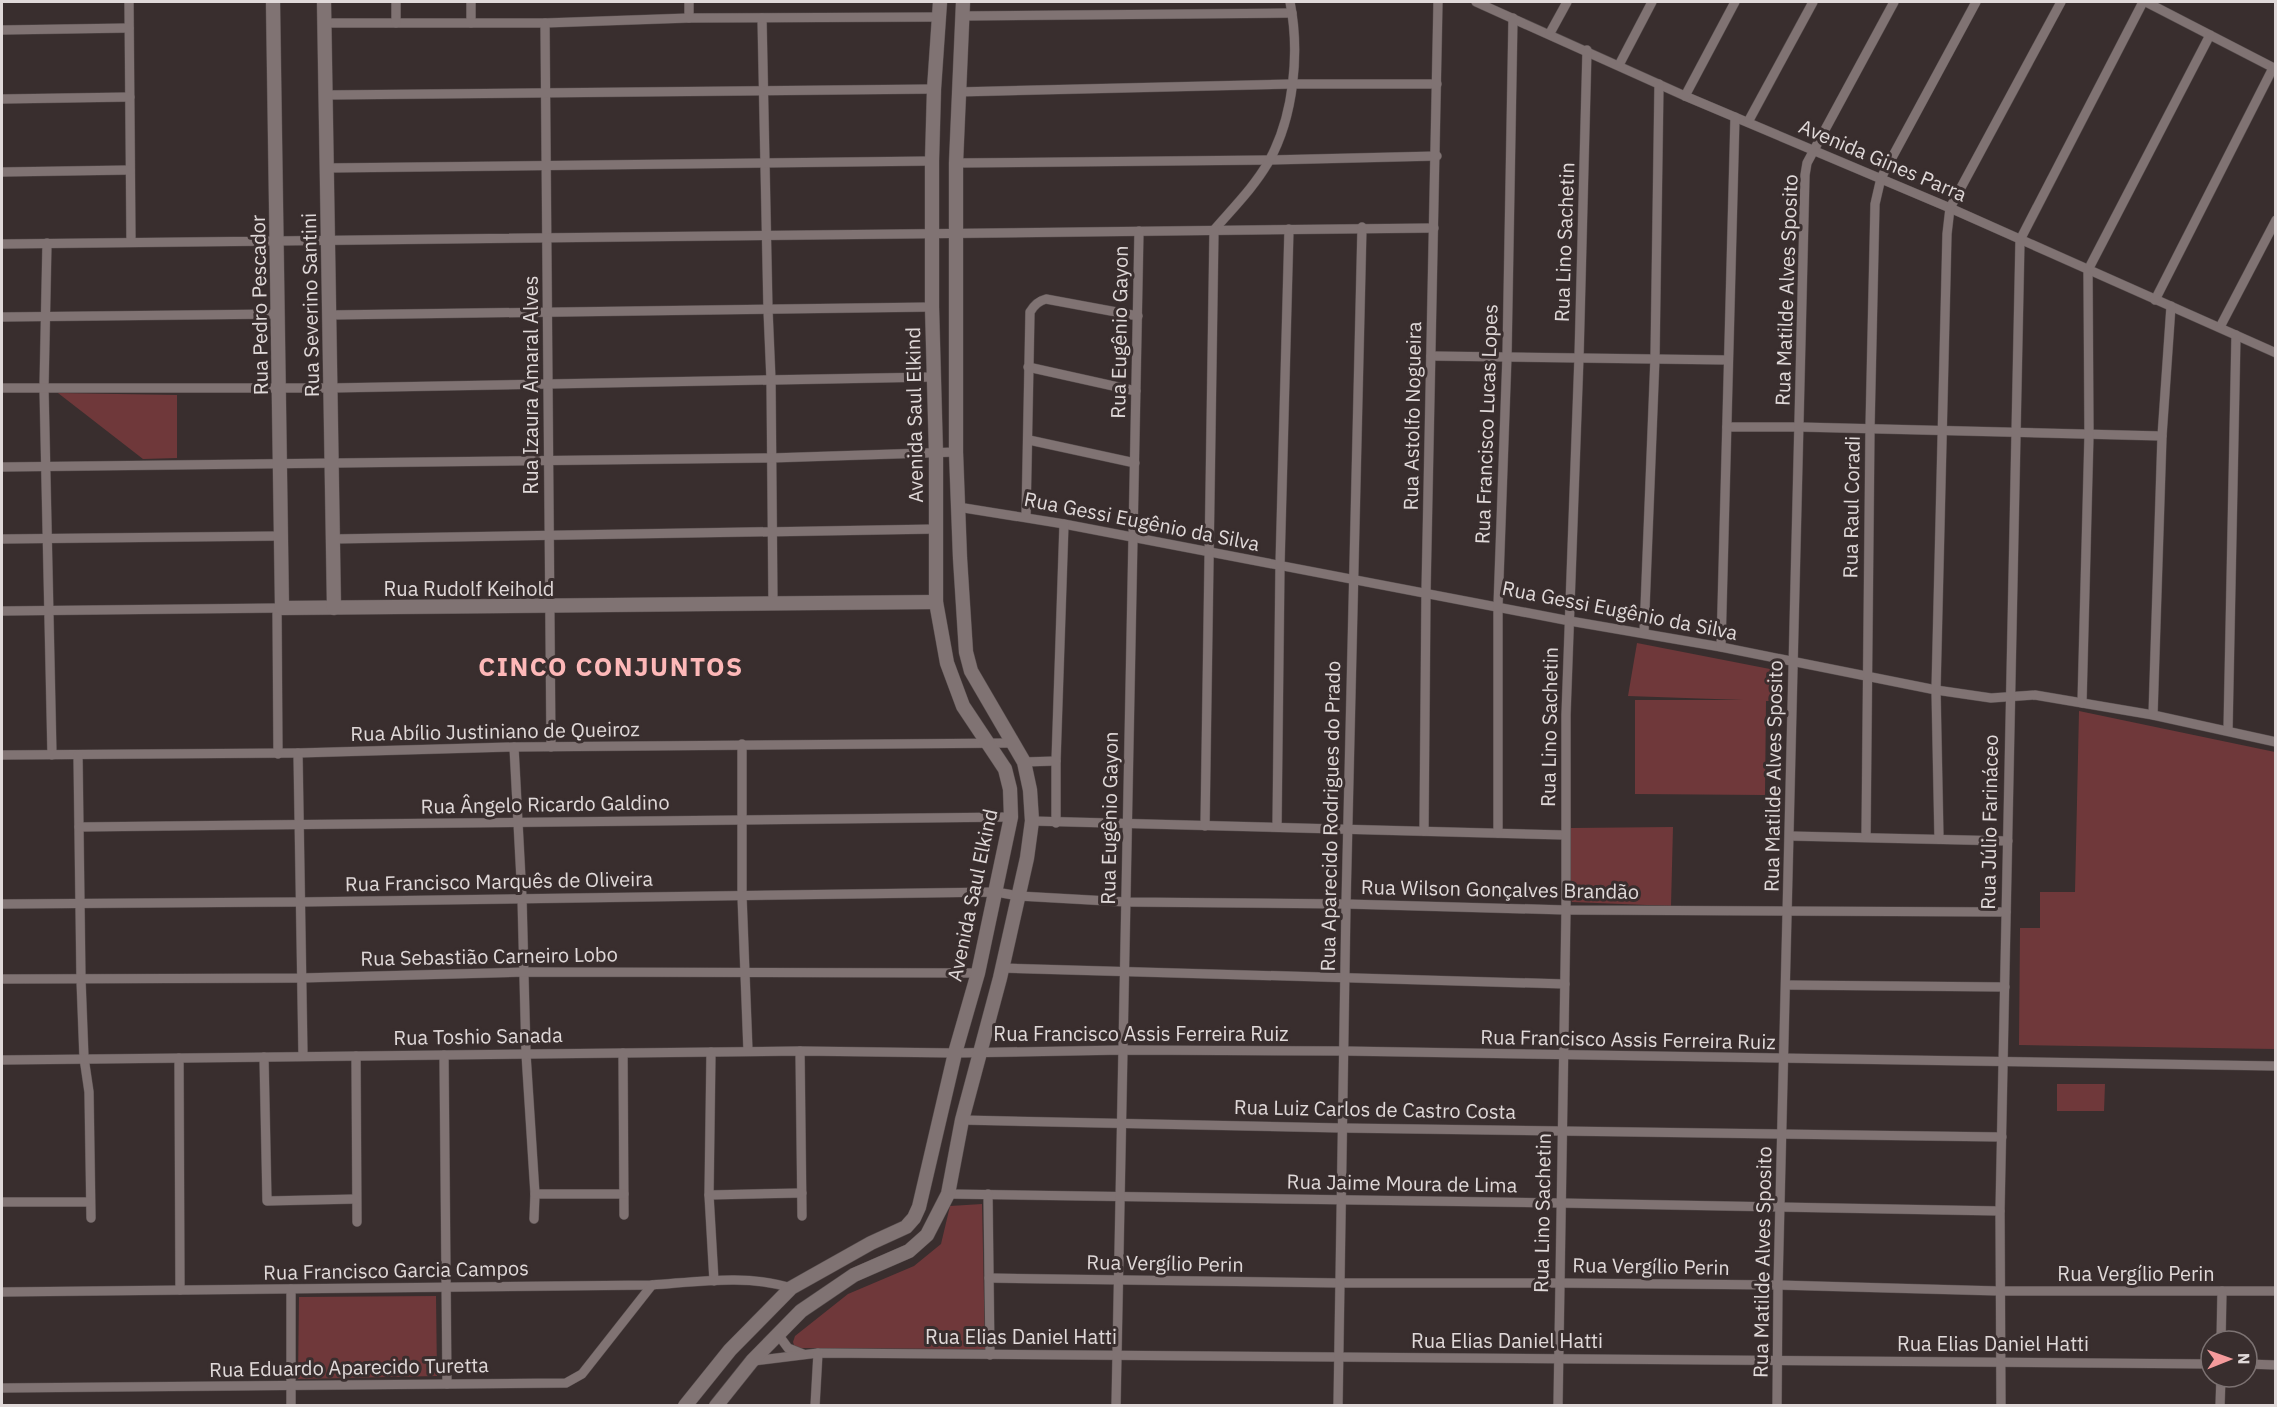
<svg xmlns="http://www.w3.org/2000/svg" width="2277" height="1407" viewBox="0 0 2277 1407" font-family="'IBM Plex Sans',sans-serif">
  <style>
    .green { fill: #6f383a }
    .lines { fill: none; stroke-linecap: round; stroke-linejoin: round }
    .street-casing { stroke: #564d4d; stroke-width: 10 }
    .secondary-casing { stroke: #564d4d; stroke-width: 15 }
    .street { stroke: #807373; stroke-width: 9 }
    .secondary { stroke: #807373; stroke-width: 14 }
    .labels { text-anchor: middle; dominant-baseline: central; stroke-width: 6; stroke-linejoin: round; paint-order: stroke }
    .street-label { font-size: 20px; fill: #e0d9d9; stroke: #392e2e }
    .district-label { font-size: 26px; font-weight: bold; letter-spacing: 1.5px; fill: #fdb8b8; stroke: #392e2e }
  </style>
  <rect width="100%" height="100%" fill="#392e2e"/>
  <g class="green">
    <polygon points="58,393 177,395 177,458 143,459"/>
    <polygon points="1637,643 1775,670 1778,701 1766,701 1765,795 1635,794 1635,700 1743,700 1628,696"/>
    <polygon points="2079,711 2275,752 2275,1049 2019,1045 2020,928 2040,928 2040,892 2075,892"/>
    <polygon points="1673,827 1671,906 1572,902 1568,895 1571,828"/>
    <polygon points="2057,1084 2105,1084 2104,1111 2057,1111"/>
    <polygon points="982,1204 985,1349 795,1348 793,1342 795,1336 848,1294 914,1266 941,1244 950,1206"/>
    <polygon points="436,1296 437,1376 298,1379 299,1297"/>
  </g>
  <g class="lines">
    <defs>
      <g id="street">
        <polyline points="129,2 131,242"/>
        <polyline points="471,2 471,23"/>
        <polyline points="1476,2 1685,96 1950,208 2276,353"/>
        <polyline points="2146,2 2276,69"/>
        <polyline points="961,16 1292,13"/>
        <polyline points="689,18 689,2"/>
        <polyline points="762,18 768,310 771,380 773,604"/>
        <polyline points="325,23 545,23 689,18 939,17"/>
        <polyline points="396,23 396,2"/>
        <polyline points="545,23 551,747"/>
        <polyline points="2,30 129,28"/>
        <polyline points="1550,33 1567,2"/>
        <polyline points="1619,65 1652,2"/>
        <polyline points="957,92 1292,84 1437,84"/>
        <polyline points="326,95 934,89"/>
        <polyline points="1685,96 1735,2"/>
        <polyline points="2,99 130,97"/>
        <polyline points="1748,122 1813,2"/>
        <polyline points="956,163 1269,160 1437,156"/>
        <polyline points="327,168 932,161"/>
        <polyline points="2,172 130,170"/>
        <path d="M1214 230C1233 208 1255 186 1269 161 1294 116 1300 52 1290 2"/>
        <polyline points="47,243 44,388 52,755"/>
        <polyline points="2,244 1434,228"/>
        <polyline points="2155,300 2273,68"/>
        <polyline points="330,315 932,307"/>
        <polyline points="2,317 279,314"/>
        <polyline points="2220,327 2276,220"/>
        <polyline points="1431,356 1728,360"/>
        <polyline points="1028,367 1136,391"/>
        <polyline points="2,388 331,388 933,377"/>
        <polyline points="1727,427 1800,427 2162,436"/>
        <polyline points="1029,440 1135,463"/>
        <polyline points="2,467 771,458 956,452"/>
        <polyline points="958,507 1064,524 1570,621 1721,647 1936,690 1991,698 2035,695 2153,715 2276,742"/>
        <path d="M1026 517 1030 312C1034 305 1038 301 1046 299L1138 316"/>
        <polyline points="2,539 282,536"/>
        <polyline points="333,539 936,529"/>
        <polyline points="277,608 278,754"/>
        <polyline points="2,611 282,608"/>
        <polyline points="1644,633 1655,358 1659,84"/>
        <polyline points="1721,647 1735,117"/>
        <polyline points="2082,703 2089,435 2088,270 2210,35"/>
        <polyline points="2153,715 2162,436 2171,306"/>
        <polyline points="2228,731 2236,335"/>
        <polyline points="742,744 742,896 748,1051"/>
        <polyline points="514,747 522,898 526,1054 535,1194 534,1219"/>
        <polyline points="298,753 303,1056"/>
        <polyline points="2,755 298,753 514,747 1013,743"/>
        <polyline points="78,755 81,980 84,1058 89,1092 91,1218"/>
        <polyline points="1024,762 1056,761"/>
        <polyline points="1032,821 1565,835"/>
        <polyline points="1056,823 1056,761 1064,524"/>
        <polyline points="1205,826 1214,230"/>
        <polyline points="79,827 1011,817"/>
        <polyline points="1277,827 1280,565 1289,229"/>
        <polyline points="1424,831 1426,592 1438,2"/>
        <polyline points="1498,833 1498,606 1507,356 1513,18"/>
        <polyline points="1790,836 2008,841"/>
        <polyline points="1866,837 1870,428 1875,204 1881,178 1976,2"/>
        <polyline points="1939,839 1936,690 1947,234 1950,208 2061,2"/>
        <polyline points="2,904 301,902 996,892 1019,896 1126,902 1346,904 1566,910 2006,912"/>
        <polyline points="1002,968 1565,984"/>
        <polyline points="2,979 301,978 525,972 978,973"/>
        <polyline points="1786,985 2005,987"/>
        <polyline points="800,1051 802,1216"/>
        <polyline points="711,1052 709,1195 714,1281"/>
        <polyline points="623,1053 624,1215"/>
        <polyline points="444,1055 447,1384"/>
        <polyline points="356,1056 357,1222"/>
        <polyline points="264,1057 267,1201 356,1199"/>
        <polyline points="179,1058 180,1290"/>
        <polyline points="2,1060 800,1051 955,1053 1123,1050 1344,1051 2276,1066"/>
        <polyline points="962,1120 1342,1128 2002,1137"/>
        <polyline points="535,1194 624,1194"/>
        <polyline points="948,1194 1560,1203 2000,1211"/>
        <polyline points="988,1194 990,1355"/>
        <polyline points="709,1195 802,1193"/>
        <polyline points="2,1202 90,1202"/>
        <polyline points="989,1278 1340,1283 1559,1283 1778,1285 1999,1291 2276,1291"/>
        <polyline points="291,1289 291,1406"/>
        <path d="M2 1292 652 1285C697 1282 747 1274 791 1288"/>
        <polyline points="777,1333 788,1348 803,1354"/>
        <polyline points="2221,1341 2222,1291"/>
        <polyline points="753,1361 818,1353 2211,1364"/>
        <polyline points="2247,1364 2276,1365"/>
        <polyline points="2,1388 566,1383 582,1374 652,1285"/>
        <polyline points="815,1406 818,1353"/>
        <polyline points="1116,1406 1139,231"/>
        <polyline points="1338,1406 1346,904 1362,227"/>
        <polyline points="1558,1406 1566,910 1566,715 1579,357 1587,50"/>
        <polyline points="1777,1406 1778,1285 1805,175 1807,163 1814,150 1894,2"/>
        <polyline points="2001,1406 2000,1211 2020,240 2143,2"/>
        <polyline points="2220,1406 2221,1377"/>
      </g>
      <g id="secondary">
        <polyline points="273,2 282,608 936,602"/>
        <polyline points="324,2 334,608"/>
        <polyline points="685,1406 730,1350 791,1288 871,1243 906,1227 914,1218 919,1207 955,1053 978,973 1011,817 1010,789 1005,769 963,706 947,663 936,602 936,454 932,307 932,161 934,89 940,2"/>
        <polyline points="716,1406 752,1361 801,1311 854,1275 909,1251 927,1235 948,1194 962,1120 1000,978 1027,858 1032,821 1030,790 1024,762 971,671 966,652 960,558 956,452 956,163 963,2"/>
      </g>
    </defs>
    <use href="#street" class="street-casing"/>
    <use href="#secondary" class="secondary-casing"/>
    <use href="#street" class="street"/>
    <use href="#secondary" class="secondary"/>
  </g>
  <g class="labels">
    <g class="street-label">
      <text transform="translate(1883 160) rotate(23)">Avenida Gines Parra</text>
      <text transform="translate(1564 242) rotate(-88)">Rua Lino Sachetin</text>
      <text transform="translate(1786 290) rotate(-88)">Rua Matilde Alves Sposito</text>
      <text transform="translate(259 305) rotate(-91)">Rua Pedro Pescador</text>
      <text transform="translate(310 305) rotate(-91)">Rua Severino Santini</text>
      <text transform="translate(1119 332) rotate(-89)">Rua Eugênio Gayon</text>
      <text transform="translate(530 385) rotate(-90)">Rua Izaura Amaral Alves</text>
      <text transform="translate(914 415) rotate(-91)">Avenida Saul Elkind</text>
      <text transform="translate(1412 416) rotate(-89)">Rua Astolfo Nogueira</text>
      <text transform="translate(1486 424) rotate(-88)">Rua Francisco Lucas Lopes</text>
      <text transform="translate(1851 507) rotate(-89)">Rua Raul Coradi</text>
      <text transform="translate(1142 521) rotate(11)">Rua Gessi Eugênio da Silva</text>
      <text x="469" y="588">Rua Rudolf Keihold</text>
      <text transform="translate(1620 610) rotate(11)">Rua Gessi Eugênio da Silva</text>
      <text transform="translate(1549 727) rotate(-89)">Rua Lino Sachetin</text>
      <text transform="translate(495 731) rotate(-1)">Rua Abílio Justiniano de Queiroz</text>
      <text transform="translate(1773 776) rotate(-89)">Rua Matilde Alves Sposito</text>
      <text transform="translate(545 804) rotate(-1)">Rua Ângelo Ricardo Galdino</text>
      <text transform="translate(1330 816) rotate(-89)">Rua Aparecido Rodrigues do Prado</text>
      <text transform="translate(1109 818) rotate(-89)">Rua Eugênio Gayon</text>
      <text transform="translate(1989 822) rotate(-89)">Rua Júlio Farináceo</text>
      <text transform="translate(499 881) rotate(-1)">Rua Francisco Marquês de Oliveira</text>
      <text transform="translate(1500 889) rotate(1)">Rua Wilson Gonçalves Brandão</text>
      <text transform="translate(972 895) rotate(-78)">Avenida Saul Elkind</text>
      <text transform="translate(489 956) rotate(-1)">Rua Sebastião Carneiro Lobo</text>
      <text x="1141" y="1033">Rua Francisco Assis Ferreira Ruiz</text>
      <text transform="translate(478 1036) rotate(-1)">Rua Toshio Sanada</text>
      <text transform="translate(1628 1039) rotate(1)">Rua Francisco Assis Ferreira Ruiz</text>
      <text transform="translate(1375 1109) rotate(1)">Rua Luiz Carlos de Castro Costa</text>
      <text transform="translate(1402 1183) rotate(1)">Rua Jaime Moura de Lima</text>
      <text transform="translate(1542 1213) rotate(-89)">Rua Lino Sachetin</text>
      <text transform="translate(1762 1262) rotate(-89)">Rua Matilde Alves Sposito</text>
      <text transform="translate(1165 1263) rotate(1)">Rua Vergílio Perin</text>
      <text transform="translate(1651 1266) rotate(1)">Rua Vergílio Perin</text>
      <text transform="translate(396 1270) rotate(-1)">Rua Francisco Garcia Campos</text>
      <text x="2136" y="1273">Rua Vergílio Perin</text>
      <text x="1021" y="1336">Rua Elias Daniel Hatti</text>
      <text x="1507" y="1340">Rua Elias Daniel Hatti</text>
      <text x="1993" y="1343">Rua Elias Daniel Hatti</text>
      <text transform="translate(349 1367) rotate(-1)">Rua Eduardo Aparecido Turetta</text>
    </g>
    <g class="district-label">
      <text x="611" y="666">CINCO CONJUNTOS</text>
    </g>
  </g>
  <rect width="2277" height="1407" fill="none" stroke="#e0d9d9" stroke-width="6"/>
  <g transform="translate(2229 1359) rotate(89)"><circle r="28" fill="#392e2e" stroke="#7c7272" stroke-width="1.5"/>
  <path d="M0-4.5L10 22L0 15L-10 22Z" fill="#f59b9c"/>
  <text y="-9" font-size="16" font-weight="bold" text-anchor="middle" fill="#e0d9d9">N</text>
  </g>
</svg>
